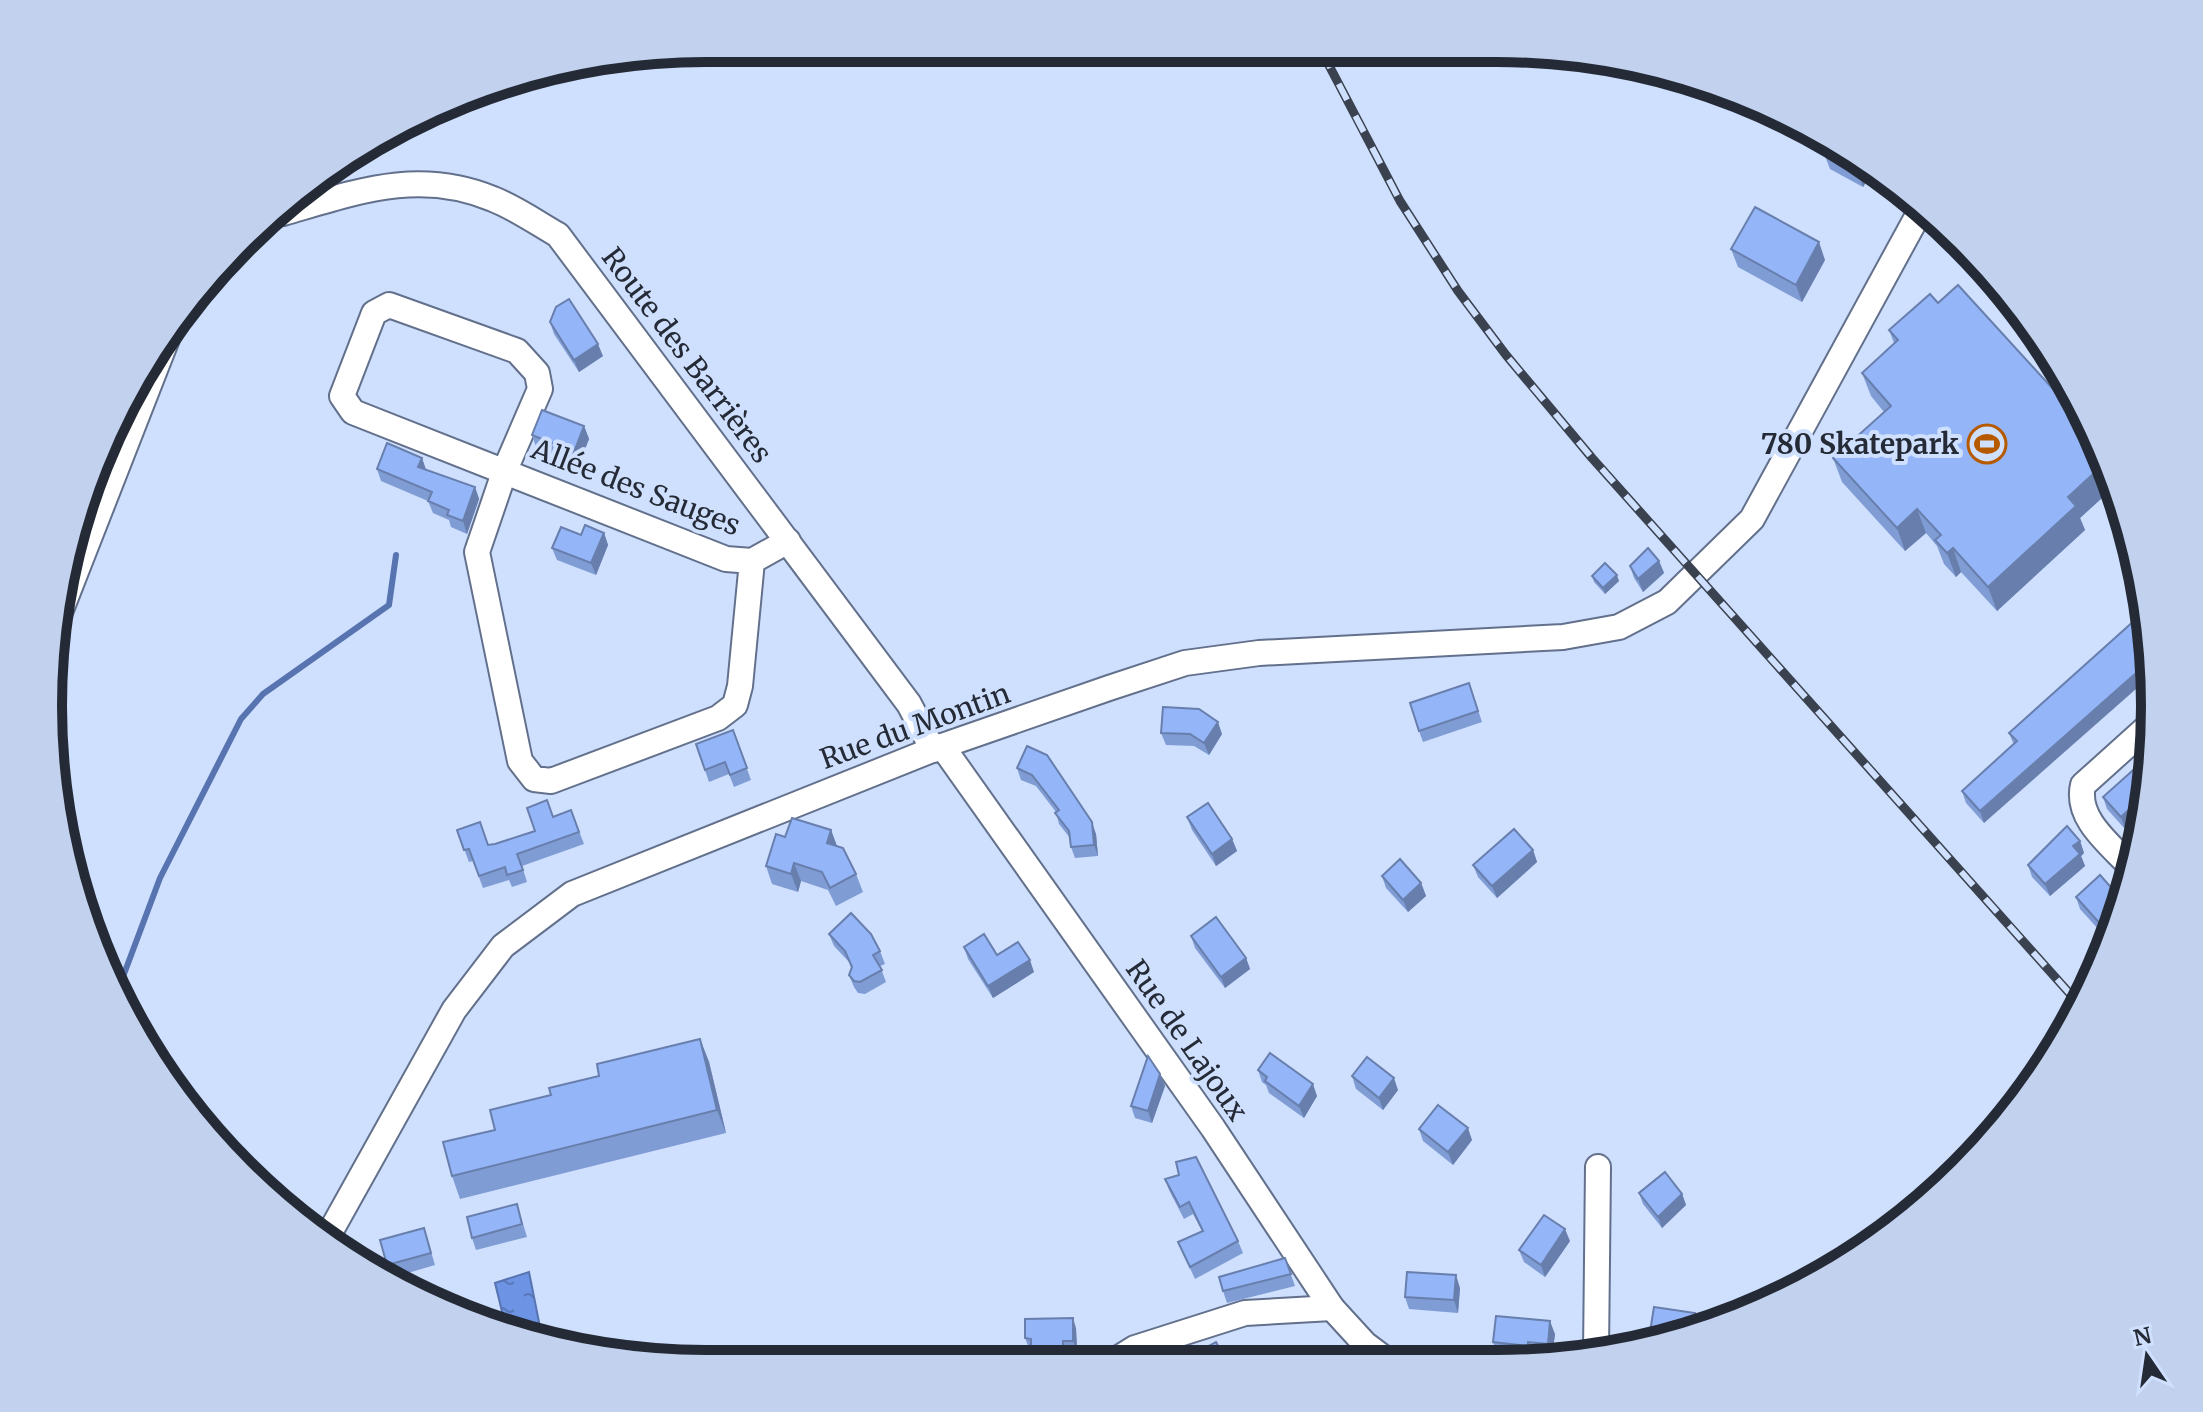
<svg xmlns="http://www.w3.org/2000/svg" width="2203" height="1412" viewBox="0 0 2203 1412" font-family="Merriweather,serif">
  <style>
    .water { fill: url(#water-ripples); stroke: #5774b0; stroke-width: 2 }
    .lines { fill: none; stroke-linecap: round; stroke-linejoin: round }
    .stream { stroke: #5774b0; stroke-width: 6 }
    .minor-casing { stroke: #62708b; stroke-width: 28 }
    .minor { stroke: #fff; stroke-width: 24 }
    .rail-casing { stroke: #3a424f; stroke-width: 9 }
    .rail { stroke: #cfdffe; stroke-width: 6; stroke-dasharray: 18; stroke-linecap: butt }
    .wall { fill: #7f9cd4 }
    .shaded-wall { fill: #687fad }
    .building { fill: #94b5f7; stroke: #687fad; stroke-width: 2 }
    .labels { text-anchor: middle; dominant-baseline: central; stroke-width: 8; stroke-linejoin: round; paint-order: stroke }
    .street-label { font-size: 28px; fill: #252b36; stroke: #cfdffe }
    .poi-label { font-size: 28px; font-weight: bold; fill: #252b36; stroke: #cfdffe; text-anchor: end }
    .rim { fill: none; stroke: #252b36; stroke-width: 10 }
  </style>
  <defs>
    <pattern id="water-ripples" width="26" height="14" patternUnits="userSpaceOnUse" patternTransform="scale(2)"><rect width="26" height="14" fill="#6c93e4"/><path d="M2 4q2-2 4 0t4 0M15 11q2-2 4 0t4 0" fill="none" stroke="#5978ba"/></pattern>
  </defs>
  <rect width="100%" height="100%" fill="#cfdffe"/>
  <polygon class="water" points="529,1272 540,1327 524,1332 506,1328 495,1283"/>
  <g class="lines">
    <polyline class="stream" points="118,990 160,878 241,719 263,694 389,605 396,555"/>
    <defs>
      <g id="minor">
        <path d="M283 213C356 192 419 168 493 199 516 208 537 223 558 235L909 704 933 750"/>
        <polyline points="752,561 740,686 735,705 718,718 551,781 534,779 520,761 477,552 505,470 540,389 537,373 517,351 389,305 374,313 342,396 353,412 726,559 752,561 788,541"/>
        <polyline points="59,615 169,334"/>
        <polyline points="942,746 1213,1128 1332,1308 1365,1344 1389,1362"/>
        <path d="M2132 868C2111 845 2075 819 2083 785L2152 723"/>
        <polyline points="328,1236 454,1010 503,946 572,894 942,746 1109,688 1185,663 1259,653 1563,637 1619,627 1667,602 1752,519 1923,206"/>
        <polyline points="1596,1353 1598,1167"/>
        <polyline points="1114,1361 1135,1348 1245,1313 1332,1308"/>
      </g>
    </defs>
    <use href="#minor" class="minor-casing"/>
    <use href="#minor" class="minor"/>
    <defs>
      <polyline id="rail" points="1322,52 1400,201 1458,291 1506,355 1592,458 2080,1005"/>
    </defs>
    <use href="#rail" class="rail-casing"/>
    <use href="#rail" class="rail"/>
  </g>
  <g class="wall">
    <polygon points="1832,145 1872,172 1863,187 1830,169 1825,156"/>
    <polygon points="1731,249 1825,260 1802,302 1738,267"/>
    <polygon points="1938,303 2095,435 2114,487 2080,518 2085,530 1997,611 1961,572 1956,577 1944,564 1937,546 1926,533 1905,551 1842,482 1833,458 1884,412 1871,396 1862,373 1894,343 1889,330"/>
    <polygon points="550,322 603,356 579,372 554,334"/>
    <polygon points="584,426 589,439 579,464 536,447 532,435"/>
    <polygon points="422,458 426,470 475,487 479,499 467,534 451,527 449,520 433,513 428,501 381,481 377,469"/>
    <polygon points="604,533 608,545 596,575 557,560 552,548 581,535"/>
    <polygon points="1659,561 1664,573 1643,592 1634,578 1630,566"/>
    <polygon points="1592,576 1619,581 1605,594 1594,582"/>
    <polygon points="2145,611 1984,823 1966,803 1962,791 2014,745 2009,733"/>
    <polygon points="1469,683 1482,722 1423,742 1419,731"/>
    <polygon points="733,730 751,780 734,787 729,774 709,782 696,744"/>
    <polygon points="1161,733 1222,734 1209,755 1194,746 1166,745"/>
    <polygon points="1027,746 1096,834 1098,856 1075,858 1071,847 1070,838 1059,824 1056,812 1036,786 1021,780 1017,768"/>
    <polygon points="2149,791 2145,811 2125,829 2107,809 2103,797"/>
    <polygon points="571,810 584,844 522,866 527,882 512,887 509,880 483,888 473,861 469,862 457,830 488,845 495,844 535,831 553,817"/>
    <polygon points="1187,817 1232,839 1237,851 1216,866 1192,830"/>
    <polygon points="831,830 837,846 856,874 863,892 836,906 828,890 801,881 798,892 772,884 766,866 785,837"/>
    <polygon points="2080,841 2084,853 2081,856 2085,866 2050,896 2032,877 2028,865"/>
    <polygon points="1533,850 1537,862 1497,898 1478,877 1473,865"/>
    <polygon points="1382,876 1421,883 1426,896 1408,912 1386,888"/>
    <polygon points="2076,897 2120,917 2106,948 2102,943 2098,931 2099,930 2080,909"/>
    <polygon points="829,934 880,951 885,964 880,966 886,982 865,994 858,993 854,987 849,975 851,968 850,963 834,946"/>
    <polygon points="1191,936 1246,958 1250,969 1225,988 1195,948"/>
    <polygon points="964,947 997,955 1034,972 993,998 968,959"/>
    <polygon points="700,1039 709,1062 726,1133 460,1199 452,1176 495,1130 551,1095 599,1076"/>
    <polygon points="1258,1070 1317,1096 1304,1118 1269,1093 1266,1085 1262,1082"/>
    <polygon points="1160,1074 1165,1086 1152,1123 1135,1118 1131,1106"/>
    <polygon points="1352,1076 1398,1090 1383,1110 1356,1089"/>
    <polygon points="1419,1129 1472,1140 1453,1165 1423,1141"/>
    <polygon points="1165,1179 1238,1241 1243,1253 1195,1279 1178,1242 1202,1231 1193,1214 1184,1219 1169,1190"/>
    <polygon points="1639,1193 1682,1194 1686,1205 1662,1228 1643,1204"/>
    <polygon points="517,1204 527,1237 476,1250 472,1238"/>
    <polygon points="424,1228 435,1265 394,1277 390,1274 387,1265"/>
    <polygon points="1570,1241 1545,1277 1524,1262 1519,1250"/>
    <polygon points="1285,1258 1295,1286 1227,1303 1223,1291"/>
    <polygon points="1460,1288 1458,1313 1409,1309 1405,1297"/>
    <polygon points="1695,1313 1700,1324 1699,1330 1667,1342 1655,1344 1650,1332"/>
    <polygon points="1076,1328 1077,1350 1067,1351 1066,1360 1031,1360 1031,1348 1029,1348 1025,1338"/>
    <polygon points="1555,1334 1552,1356 1533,1354 1532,1358 1497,1354 1493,1342"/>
  </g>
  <g class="shaded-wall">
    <polygon points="1864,166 1872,172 1863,187 1859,175"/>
    <polygon points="1819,242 1825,260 1802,302 1796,285"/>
    <polygon points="598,344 603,356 579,372 574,360"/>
    <polygon points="584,426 589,439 579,464 574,452"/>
    <polygon points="422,458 426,470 418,467"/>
    <polygon points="2105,463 2114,487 2080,518 2085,530 1997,611 1988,587 2068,497"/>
    <polygon points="475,487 479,499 467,534 463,521"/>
    <polygon points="1917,509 1926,533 1905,551 1897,528"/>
    <polygon points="604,533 608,545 596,575 591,563"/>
    <polygon points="1953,548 1961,572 1956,577 1947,553"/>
    <polygon points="1659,561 1664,573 1643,592 1638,579"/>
    <polygon points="1617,575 1619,581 1605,594 1603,588"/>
    <polygon points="2153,658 2153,674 1984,823 1980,811"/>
    <polygon points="1218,722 1222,734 1209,755 1204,743"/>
    <polygon points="2149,791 2145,811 2125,829 2121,817"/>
    <polygon points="1092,822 1096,834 1098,856 1094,845"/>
    <polygon points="831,830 838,849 827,843"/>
    <polygon points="1232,839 1237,851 1216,866 1212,854"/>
    <polygon points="2080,841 2084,853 2081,856 2085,866 2050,896 2045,884 2073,846"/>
    <polygon points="1533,850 1537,862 1497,898 1492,886"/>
    <polygon points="794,863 801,881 798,892 791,874"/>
    <polygon points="1421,883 1426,896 1408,912 1403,900"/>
    <polygon points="1246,958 1250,969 1225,988 1221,977"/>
    <polygon points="1030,960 1034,972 993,998 988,986"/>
    <polygon points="700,1039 709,1062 726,1133 717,1110"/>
    <polygon points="1160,1074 1165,1086 1152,1123 1148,1111"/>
    <polygon points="1394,1078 1398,1090 1383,1110 1379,1098"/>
    <polygon points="1313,1084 1317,1096 1304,1118 1299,1106"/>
    <polygon points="1468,1128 1472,1140 1453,1165 1448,1152"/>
    <polygon points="1682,1194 1686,1205 1662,1228 1658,1217"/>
    <polygon points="1565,1229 1570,1241 1545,1277 1541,1265"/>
    <polygon points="1456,1275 1460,1288 1458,1313 1454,1300"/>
    <polygon points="1695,1313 1700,1324 1699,1330 1693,1332"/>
    <polygon points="1073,1318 1076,1328 1077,1350 1073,1341"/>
    <polygon points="1550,1321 1555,1334 1552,1356 1548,1344"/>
    <polygon points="1063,1341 1067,1351 1066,1360 1063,1360"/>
  </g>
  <g class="building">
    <polygon points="1832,145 1864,166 1859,175 1825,156"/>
    <polygon points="1755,207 1819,242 1796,285 1731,249"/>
    <polygon points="1958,285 2095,435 2105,463 2068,497 2076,506 1988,587 1953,548 1947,553 1935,540 1941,535 1917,509 1897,528 1833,458 1891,406 1862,373 1898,340 1889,330 1930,294 1938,303"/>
    <polygon points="569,299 598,344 574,360 550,322 556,307"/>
    <polygon points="542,410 584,426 574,452 532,435"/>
    <polygon points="387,443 422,458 418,467 475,487 463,521 447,515 449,510 428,501 432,492 377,469"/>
    <polygon points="585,525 604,533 591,563 552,548 561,527 581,535"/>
    <polygon points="1648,548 1659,561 1638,579 1630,566"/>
    <polygon points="1605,563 1617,575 1603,588 1592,576"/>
    <polygon points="2145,611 2153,658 1980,811 1962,791 2017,741 2009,733"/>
    <polygon points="1469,683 1478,711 1419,731 1410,703"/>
    <polygon points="1163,707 1199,709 1218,722 1204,743 1190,734 1161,733"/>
    <polygon points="733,730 747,768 730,775 725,762 705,770 696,744"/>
    <polygon points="1027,746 1047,755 1092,822 1094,845 1071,847 1069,831 1055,813 1059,810 1032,775 1017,768"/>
    <polygon points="2151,754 2149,791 2121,817 2103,797"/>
    <polygon points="547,800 553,817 571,810 579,832 517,854 523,870 507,875 505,867 479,876 469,849 464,850 457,830 480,822 488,845 495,844 535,831 527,808"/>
    <polygon points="1208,803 1232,839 1212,854 1187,817"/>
    <polygon points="792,818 831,830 827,843 843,848 856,874 830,888 822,872 794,863 791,874 766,866 776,834 785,837"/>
    <polygon points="2067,826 2080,841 2073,846 2080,854 2045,884 2028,865"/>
    <polygon points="1514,829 1533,850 1492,886 1473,865"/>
    <polygon points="1400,859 1421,883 1403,900 1382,876"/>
    <polygon points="2100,875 2124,902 2120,917 2108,943 2098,931 2103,927 2076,897"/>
    <polygon points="851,913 871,934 880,951 873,955 882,970 860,982 854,981 849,975 852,967 845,951 829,934"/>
    <polygon points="1216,917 1246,958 1221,977 1191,936"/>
    <polygon points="984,934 997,955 1018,942 1030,960 988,986 964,947"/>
    <polygon points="700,1039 717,1110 452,1176 443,1142 495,1130 490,1110 551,1095 549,1088 599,1076 597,1064"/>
    <polygon points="1270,1053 1313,1084 1299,1106 1265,1081 1267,1077 1258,1070"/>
    <polygon points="1148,1056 1160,1074 1148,1111 1131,1106"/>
    <polygon points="1367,1057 1394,1078 1379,1098 1352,1076"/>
    <polygon points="1438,1105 1468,1128 1448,1152 1419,1129"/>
    <polygon points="1196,1157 1238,1241 1190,1267 1178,1242 1203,1231 1189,1202 1180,1207 1165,1179 1179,1175 1176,1162"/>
    <polygon points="1665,1172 1682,1194 1658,1217 1639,1193"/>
    <polygon points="517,1204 522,1224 472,1238 467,1217"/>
    <polygon points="1544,1215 1565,1229 1541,1265 1519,1250"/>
    <polygon points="424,1228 431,1253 387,1265 380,1240"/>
    <polygon points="1285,1258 1291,1274 1223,1291 1219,1277"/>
    <polygon points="1407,1272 1456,1275 1454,1300 1405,1297"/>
    <polygon points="1654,1307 1695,1313 1693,1332 1675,1338 1650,1332"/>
    <polygon points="1496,1316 1550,1321 1548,1344 1528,1342 1528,1346 1493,1342"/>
    <polygon points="1073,1318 1073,1341 1063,1341 1063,1360 1031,1360 1031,1339 1025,1338 1025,1319"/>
    <polygon points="1216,1342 1226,1361 1187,1361 1186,1358"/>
  </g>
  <defs>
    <symbol id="stadium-ring" viewBox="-11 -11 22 22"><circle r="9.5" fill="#cfdffe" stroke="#b65a00" stroke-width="1.5"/><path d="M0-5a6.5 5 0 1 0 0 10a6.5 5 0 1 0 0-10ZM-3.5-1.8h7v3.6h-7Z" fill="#b65a00"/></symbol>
  </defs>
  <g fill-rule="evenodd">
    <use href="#stadium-ring" x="1965" y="422" width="44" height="44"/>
  </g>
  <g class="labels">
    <g class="street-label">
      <text transform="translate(687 355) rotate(53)">Route des Barrières</text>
      <text transform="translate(636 487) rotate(21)">Allée des Sauges</text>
      <text transform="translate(915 726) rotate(-20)">Rue du Montin</text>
      <text transform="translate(1187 1040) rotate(55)">Rue de Lajoux</text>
    </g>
    <g class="poi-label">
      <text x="1959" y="444">780 Skatepark</text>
    </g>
  </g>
  <path d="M0 0H2203V1412H0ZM706 62H1497A644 644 0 0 1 2141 706V706A644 644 0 0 1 1497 1350H706A644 644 0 0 1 62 706V706A644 644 0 0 1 706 62Z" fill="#c1d1ee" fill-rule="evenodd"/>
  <path class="rim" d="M706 62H1497A644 644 0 0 1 2141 706V706A644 644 0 0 1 1497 1350H706A644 644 0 0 1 62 706V706A644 644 0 0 1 706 62Z"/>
  <g transform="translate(2147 1356) rotate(347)" stroke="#cfdffe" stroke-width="6" paint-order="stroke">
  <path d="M0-6L14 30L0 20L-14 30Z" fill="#252b36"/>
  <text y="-12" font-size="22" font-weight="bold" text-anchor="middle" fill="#252b36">N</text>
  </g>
</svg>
